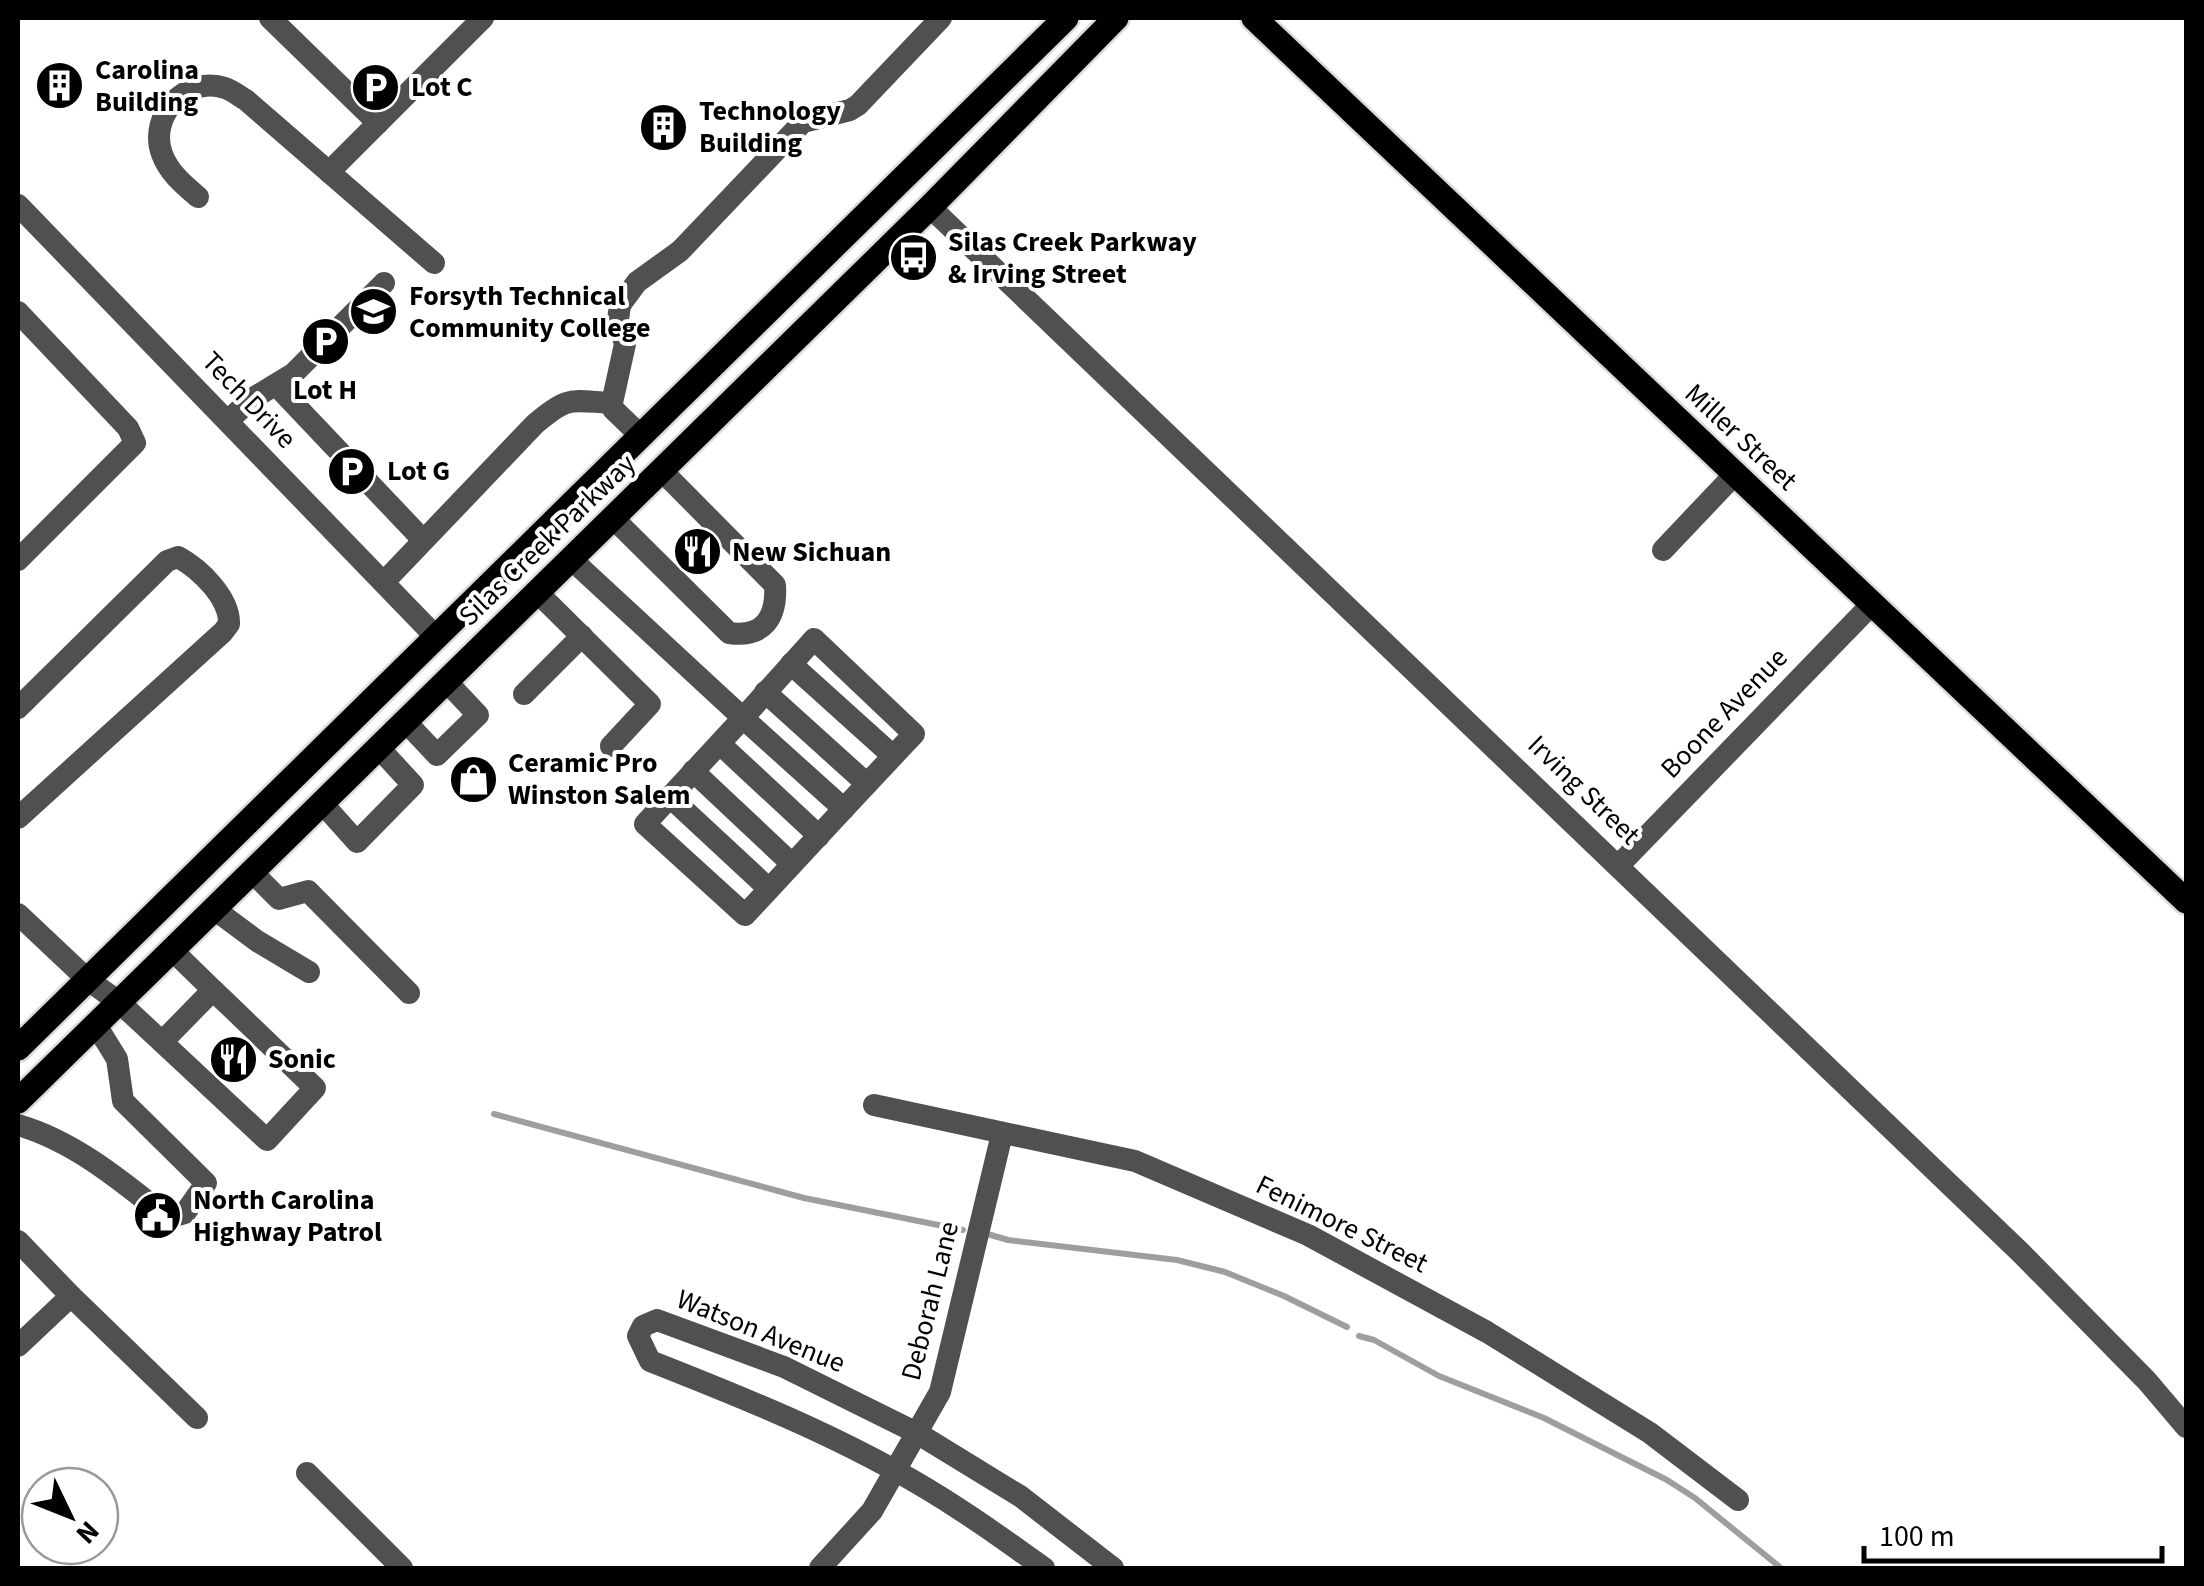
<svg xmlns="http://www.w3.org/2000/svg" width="2204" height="1586" viewBox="0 0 2204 1586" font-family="'Source Sans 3',sans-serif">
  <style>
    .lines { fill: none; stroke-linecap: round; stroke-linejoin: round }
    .stream { stroke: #9e9e9e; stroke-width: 6 }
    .major-casing { stroke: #dbdbdb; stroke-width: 30 }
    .minor { stroke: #505050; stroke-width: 22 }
    .major { stroke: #000; stroke-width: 25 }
    .labels { text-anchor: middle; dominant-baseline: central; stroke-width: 8; stroke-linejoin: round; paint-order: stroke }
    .poi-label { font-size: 28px; font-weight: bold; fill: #000; stroke: #fff; text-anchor: start }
    .street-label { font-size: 28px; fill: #000; stroke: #fff }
  </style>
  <rect width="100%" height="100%" fill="#fff"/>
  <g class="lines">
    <g class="stream">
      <polyline points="494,1114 804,1198 963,1230"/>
      <polyline points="984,1233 1008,1240 1177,1260 1225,1272 1284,1296 1347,1327"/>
      <polyline points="1359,1336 1374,1340 1439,1376 1544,1418 1667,1480 1695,1498 1781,1568"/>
    </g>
    <defs>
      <g id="major">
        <polyline points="1254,18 2186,901"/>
        <polyline points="18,1048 1066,18"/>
        <polyline points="18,1101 930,207 1116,18"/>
      </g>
    </defs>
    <use href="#major" class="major-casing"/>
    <g class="minor">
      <polyline points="270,18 378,123"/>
      <polyline points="329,172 483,18"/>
      <path d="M198 197C184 185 169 173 162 154 148 116 186 75 225 88 232 90 239 96 246 100L434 263"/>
      <polyline points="18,205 437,638"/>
      <polyline points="930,207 2020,1252 2147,1381 2186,1427"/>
      <polyline points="18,312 128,428 135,443 18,560"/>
      <polyline points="276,385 423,540"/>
      <polyline points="228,421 250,400 293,374 384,283"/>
      <polyline points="641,436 613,409 612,403 625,344 618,320 620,305 637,282 680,251 803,122 850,110 858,105 941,18"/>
      <path d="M613 518 729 633C764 638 777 617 775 585L661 470"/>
      <polyline points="1663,550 1736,473"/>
      <path d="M571 559 743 718 814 639 914 734C857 794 801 855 745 915L645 824 743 718 844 809"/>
      <path d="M384 582 535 424C569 395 570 401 612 403"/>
      <polyline points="537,592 650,704 611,746"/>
      <polyline points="791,664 893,756"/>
      <polyline points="765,692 867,784"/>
      <polyline points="524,694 582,636"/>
      <path d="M18 708 167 561 178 557C200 569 230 598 229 624L223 632 18 818"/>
      <polyline points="405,721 437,755 478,715 446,681"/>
      <polyline points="720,744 819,836"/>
      <polyline points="693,771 792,864"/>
      <polyline points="670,797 769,889"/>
      <polyline points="322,803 357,842 413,785 378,747"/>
      <polyline points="1619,865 1873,603"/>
      <polyline points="252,872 279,899 308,891 409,993"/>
      <polyline points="214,909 257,941 309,972"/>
      <polyline points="18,914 88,980 119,1002 162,1042 213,990 172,950"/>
      <polyline points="162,1042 267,1140 315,1088 213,990"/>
      <polyline points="874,1105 1135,1161 1308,1235 1487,1332 1650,1433 1738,1500"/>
      <path d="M18 1125C74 1141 123 1182 168 1218L185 1213 206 1183 123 1101 117 1059 96 1025"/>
      <polyline points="18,1241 71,1296 18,1346"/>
      <polyline points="71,1296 197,1418"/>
      <polyline points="307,1473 402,1568"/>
      <polyline points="820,1568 872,1511 940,1392 1002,1134"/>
      <path d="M1044 1568C1017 1549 990 1529 962 1511 866 1447 757 1403 650 1361L638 1336 643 1326 657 1320 784 1367 917 1433 1020 1496 1113 1568"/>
    </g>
    <use href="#major" class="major"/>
  </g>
  <defs>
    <symbol id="building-disc" viewBox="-11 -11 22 22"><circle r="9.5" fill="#000" stroke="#fff"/><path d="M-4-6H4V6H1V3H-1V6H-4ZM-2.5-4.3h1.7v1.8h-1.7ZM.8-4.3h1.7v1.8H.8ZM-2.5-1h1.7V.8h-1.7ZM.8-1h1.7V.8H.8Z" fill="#fff"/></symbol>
    <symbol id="parking-disc" viewBox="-11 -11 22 22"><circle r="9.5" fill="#000" stroke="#fff"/><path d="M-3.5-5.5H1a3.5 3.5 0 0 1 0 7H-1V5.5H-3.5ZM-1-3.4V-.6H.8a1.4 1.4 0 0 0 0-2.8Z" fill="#fff"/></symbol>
    <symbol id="bus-disc" viewBox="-11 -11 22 22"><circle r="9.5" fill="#000" stroke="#fff"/><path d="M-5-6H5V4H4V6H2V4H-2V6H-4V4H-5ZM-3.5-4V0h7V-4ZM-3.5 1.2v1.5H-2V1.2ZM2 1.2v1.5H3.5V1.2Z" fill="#fff"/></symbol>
    <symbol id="university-disc" viewBox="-11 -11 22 22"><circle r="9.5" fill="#000" stroke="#fff"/><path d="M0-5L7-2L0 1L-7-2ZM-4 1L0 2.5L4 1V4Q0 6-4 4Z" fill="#fff"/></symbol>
    <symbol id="restaurant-disc" viewBox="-11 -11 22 22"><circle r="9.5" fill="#000" stroke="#fff"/><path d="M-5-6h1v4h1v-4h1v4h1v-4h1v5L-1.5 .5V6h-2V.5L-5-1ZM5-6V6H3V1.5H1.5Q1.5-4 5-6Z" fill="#fff"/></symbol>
    <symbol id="shop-disc" viewBox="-11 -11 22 22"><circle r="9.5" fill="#000" stroke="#fff"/><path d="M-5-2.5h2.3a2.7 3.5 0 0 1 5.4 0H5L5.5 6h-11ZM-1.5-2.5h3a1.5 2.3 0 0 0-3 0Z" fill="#fff"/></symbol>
    <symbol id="civic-disc" viewBox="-11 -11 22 22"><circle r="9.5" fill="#000" stroke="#fff"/><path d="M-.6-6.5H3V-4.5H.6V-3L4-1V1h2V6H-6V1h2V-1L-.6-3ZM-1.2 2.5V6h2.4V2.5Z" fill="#fff"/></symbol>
  </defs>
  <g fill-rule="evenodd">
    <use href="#building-disc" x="32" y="58" width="55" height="55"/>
    <use href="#parking-disc" x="348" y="60" width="55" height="55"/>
    <use href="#building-disc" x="636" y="100" width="55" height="55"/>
    <use href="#bus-disc" x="886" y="230" width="55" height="55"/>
    <use href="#university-disc" x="346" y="284" width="55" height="55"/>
    <use href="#parking-disc" x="298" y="314" width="55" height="55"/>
    <use href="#parking-disc" x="324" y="444" width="55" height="55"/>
    <use href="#restaurant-disc" x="670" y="524" width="55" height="55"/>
    <use href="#shop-disc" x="446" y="752" width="55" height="55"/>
    <use href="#restaurant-disc" x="206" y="1032" width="55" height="55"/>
    <use href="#civic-disc" x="130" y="1188" width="55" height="55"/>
  </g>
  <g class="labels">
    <g class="poi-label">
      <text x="95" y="70">Carolina<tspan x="95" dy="32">Building</tspan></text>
      <text x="411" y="87">Lot C</text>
      <text x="699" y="111">Technology<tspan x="699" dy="32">Building</tspan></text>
      <text x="948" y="242">Silas Creek Parkway<tspan x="948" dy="32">&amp; Irving Street</tspan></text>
      <text x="409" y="296">Forsyth Technical<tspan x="409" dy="32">Community College</tspan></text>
      <text x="325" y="390" text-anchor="middle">Lot H</text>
      <text x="387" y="471">Lot G</text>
      <text x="732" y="552">New Sichuan</text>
      <text x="508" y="763">Ceramic Pro<tspan x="508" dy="32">Winston Salem</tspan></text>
      <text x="268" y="1059">Sonic</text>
      <text x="193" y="1200">North Carolina<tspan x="193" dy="32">Highway Patrol</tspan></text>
    </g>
    <g class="street-label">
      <text transform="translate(249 400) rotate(46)">Tech Drive</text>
      <text transform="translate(1741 437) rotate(43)">Miller Street</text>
      <text transform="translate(547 540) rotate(-44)">Silas Creek Parkway</text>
      <text transform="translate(1724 713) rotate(-46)">Boone Avenue</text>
      <text transform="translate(1584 790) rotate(44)">Irving Street</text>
      <text transform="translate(1342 1224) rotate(26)">Fenimore Street</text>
      <text transform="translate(930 1301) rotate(-76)">Deborah Lane</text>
      <text transform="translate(761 1331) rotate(22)">Watson Avenue</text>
    </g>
  </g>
  <rect width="2204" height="1586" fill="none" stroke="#000000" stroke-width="40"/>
  <g transform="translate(70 1516) rotate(133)"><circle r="48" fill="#ffffff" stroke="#999999" stroke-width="2.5"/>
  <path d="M0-8L18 38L0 25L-18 38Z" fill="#000000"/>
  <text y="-15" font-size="28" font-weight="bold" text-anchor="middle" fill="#000000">N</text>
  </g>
  <path d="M1864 1546v15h298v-15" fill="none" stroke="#000000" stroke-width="5"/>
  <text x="1879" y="1546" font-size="30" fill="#000000" stroke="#ffffff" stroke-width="8" paint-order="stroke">100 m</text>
</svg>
